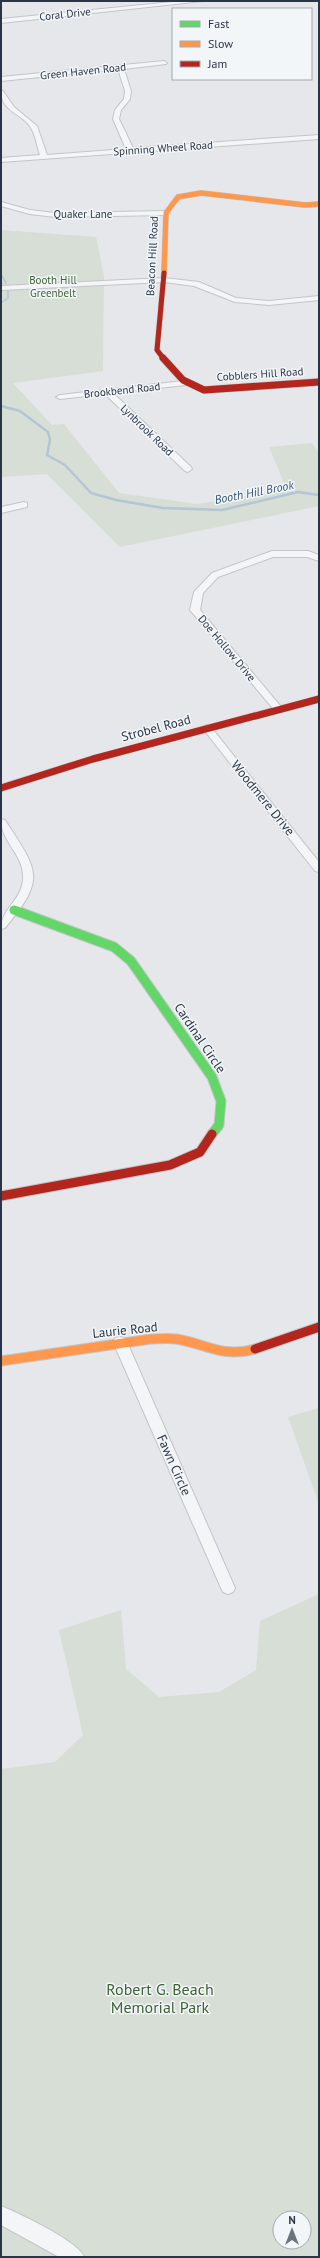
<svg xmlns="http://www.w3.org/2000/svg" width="320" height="2258" viewBox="0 0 320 2258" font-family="'PT Sans',sans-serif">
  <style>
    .green { fill: #d6ded5; fill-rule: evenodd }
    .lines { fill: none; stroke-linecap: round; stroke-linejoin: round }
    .stream-far1 { stroke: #b3c5d6; stroke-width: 1.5 }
    .stream { stroke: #b3c5d6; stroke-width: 2.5 }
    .street-casing { stroke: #c3c5c8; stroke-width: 2 }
    .fast-casing { stroke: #c3c5c8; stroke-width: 11 }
    .slow-far1-casing { stroke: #c3c5c8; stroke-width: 6 }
    .slow-casing { stroke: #c3c5c8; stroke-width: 11 }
    .jam-far2-casing { stroke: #c3c5c8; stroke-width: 6 }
    .jam-far1-casing { stroke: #c3c5c8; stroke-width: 8 }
    .jam-casing { stroke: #c3c5c8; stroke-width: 11 }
    .street { fill: #f4f5f7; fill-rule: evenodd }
    .fast { stroke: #63d668; stroke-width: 9 }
    .slow-far1 { stroke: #ff974d; stroke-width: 5 }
    .slow { stroke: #ff974d; stroke-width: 9 }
    .jam-far2 { stroke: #b3261e; stroke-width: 5 }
    .jam-far1 { stroke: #b3261e; stroke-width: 7 }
    .jam { stroke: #b3261e; stroke-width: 9 }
    .labels { text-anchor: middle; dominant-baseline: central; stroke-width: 3; stroke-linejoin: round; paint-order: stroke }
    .far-street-label { font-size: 11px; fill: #2a3545; stroke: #f3f6f9 }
    .far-park-label { font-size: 11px; fill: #406137; stroke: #f3f6f9 }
    .far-water-label { font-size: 12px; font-style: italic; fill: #32567b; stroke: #f3f6f9 }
    .street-label { font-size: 13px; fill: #2a3545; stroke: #f3f6f9 }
    .near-park-label { font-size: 16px; fill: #406137; stroke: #f3f6f9 }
  </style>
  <rect width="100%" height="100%" fill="#e5e7ea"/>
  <g class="green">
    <polygon points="1,230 96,237 104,276 103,371 13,383 52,425 64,424 119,493 197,504 287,490 269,447 312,443 319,453 319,506 120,547 47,474 1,477"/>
    <polygon points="319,1408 319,1504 288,1417"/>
    <path d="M319 1594V2257H1V1769L55 1762 83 1735 59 1630 121 1610 126 1669 159 1697 219 1692 256 1670 260 1621ZM280 2218H304V2242H280Z"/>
  </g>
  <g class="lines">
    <g class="stream-far1">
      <polyline points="1,274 6,283"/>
      <polyline points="1,303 8,298 8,291"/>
    </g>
    <polyline class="stream" points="1,406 20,411 48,432 50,440 47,455 65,465 91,493 116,500 163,508 222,510 298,492 319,495"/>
    <defs>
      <g id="street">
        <polygon points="182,1 203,1 1,23 1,19"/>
        <path d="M164 61 167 63 166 64 124 69 131 91 130 99 121 110 119 119 133 148 319 135V139L1 162V158L40 155C37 147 36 136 31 128 23 113 1 113 1 90L3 91 14 107 37 126 47 155 126 149 113 119 115 110 124 99 125 91 118 69 1 81V77Z"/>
        <polygon points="1,202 30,210 55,213 166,211 170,213 166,215 55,217 30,214 1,206"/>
        <polygon points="164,278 199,282 236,298 269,301 319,296 319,300 269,305 235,302 194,286 164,282 1,290 1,286"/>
        <polygon points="183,381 186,381 186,385 113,393 191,467 192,469 188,472 185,471 105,394 60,399 56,397 60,395"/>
        <polygon points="24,502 27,503 27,507 1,513 1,507"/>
        <polygon points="272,551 308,551 319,555 319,561 307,557 273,557 218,577 203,593 200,610 282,708 282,712 276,712 190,610 194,592 212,573"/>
        <polygon points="207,725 210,726 319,862 319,872 315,871 204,730 204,726"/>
        <path d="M1 819 5 820C38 871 47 878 5 928L1 929C1 907 24 900 23 876 23 854 1 842 1 819Z"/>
        <polygon points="120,1337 125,1338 127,1342 235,1588 233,1592 228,1594 223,1592 221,1588 113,1342 115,1338"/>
        <path d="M1 2206C18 2213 78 2241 84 2257H59L1 2225Z"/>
      </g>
      <polyline id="fast" points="14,910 114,947 131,961 212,1077 221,1101 219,1125 212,1134"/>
      <polyline id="slow-far1" points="164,273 166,213 178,197 201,193 305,205 319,204"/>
      <path id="slow" d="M1 1361 151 1339C159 1339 168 1338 176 1339 207 1344 222 1358 255 1349"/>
      <polyline id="jam-far2" points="164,273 157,350 164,359"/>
      <g id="jam-far1">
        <polyline points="163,358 183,380 204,390 319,382"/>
        <polyline points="1,788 93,759 319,699"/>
      </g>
      <g id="jam">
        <polyline points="1,1196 170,1165 200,1152 212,1134"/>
        <polyline points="255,1349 319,1327"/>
      </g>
    </defs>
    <use href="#street" class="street-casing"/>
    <use href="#fast" class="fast-casing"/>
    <use href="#slow-far1" class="slow-far1-casing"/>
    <use href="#slow" class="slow-casing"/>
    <use href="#jam-far2" class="jam-far2-casing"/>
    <use href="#jam-far1" class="jam-far1-casing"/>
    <use href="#jam" class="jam-casing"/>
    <use href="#street" class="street"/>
    <use href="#fast" class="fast"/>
    <use href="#slow-far1" class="slow-far1"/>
    <use href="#slow" class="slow"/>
    <use href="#jam-far2" class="jam-far2"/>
    <use href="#jam-far1" class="jam-far1"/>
    <use href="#jam" class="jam"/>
  </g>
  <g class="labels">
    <g class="far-street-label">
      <text transform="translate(65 14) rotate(-6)">Coral Drive</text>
      <text transform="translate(83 71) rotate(-6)">Green Haven Road</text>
      <text transform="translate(163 148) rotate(-4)">Spinning Wheel Road</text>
      <text x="83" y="214">Quaker Lane</text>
      <text transform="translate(152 256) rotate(-87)">Beacon Hill Road</text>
      <text transform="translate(260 374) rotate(-4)">Cobblers Hill Road</text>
      <text transform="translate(122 390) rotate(-6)">Brookbend Road</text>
      <text transform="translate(147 430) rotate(44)">Lynbrook Road</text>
      <text transform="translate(227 648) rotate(50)">Doe Hollow Drive</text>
    </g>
    <g class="far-park-label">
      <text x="53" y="280">Booth Hill<tspan x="53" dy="13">Greenbelt</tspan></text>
    </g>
    <g class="far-water-label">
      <text transform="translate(254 492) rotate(-11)">Booth Hill Brook</text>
    </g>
    <g class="street-label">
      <text transform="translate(156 728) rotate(-15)">Strobel Road</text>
      <text transform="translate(263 798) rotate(51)">Woodmere Drive</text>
      <text transform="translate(200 1038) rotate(56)">Cardinal Circle</text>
      <text transform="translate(125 1330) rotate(-6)">Laurie Road</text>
      <text transform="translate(174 1465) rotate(66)">Fawn Circle</text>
    </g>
    <g class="near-park-label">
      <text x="160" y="1989">Robert G. Beach<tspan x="160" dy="18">Memorial Park</tspan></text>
    </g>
  </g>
  <rect width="320" height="2258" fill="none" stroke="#2a3545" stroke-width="4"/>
  <rect x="172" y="8" width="140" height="72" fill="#f3f6f9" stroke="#a3a9b1"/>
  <rect x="180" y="21" width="20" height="6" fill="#63d668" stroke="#a3a9b1"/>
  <text x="208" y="28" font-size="12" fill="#2a3545">Fast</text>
  <rect x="180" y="41" width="20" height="6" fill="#ff974d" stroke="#a3a9b1"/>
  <text x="208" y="48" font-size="12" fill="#2a3545">Slow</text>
  <rect x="180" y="61" width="20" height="6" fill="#b3261e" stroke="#a3a9b1"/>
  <text x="208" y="68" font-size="12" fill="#2a3545">Jam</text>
  <g transform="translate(292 2230)"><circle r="19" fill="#f3f6f9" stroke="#a3a9b1"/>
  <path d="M0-3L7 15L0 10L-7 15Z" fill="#6b737f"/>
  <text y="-6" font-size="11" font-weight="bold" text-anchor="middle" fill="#2a3545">N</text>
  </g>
</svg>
